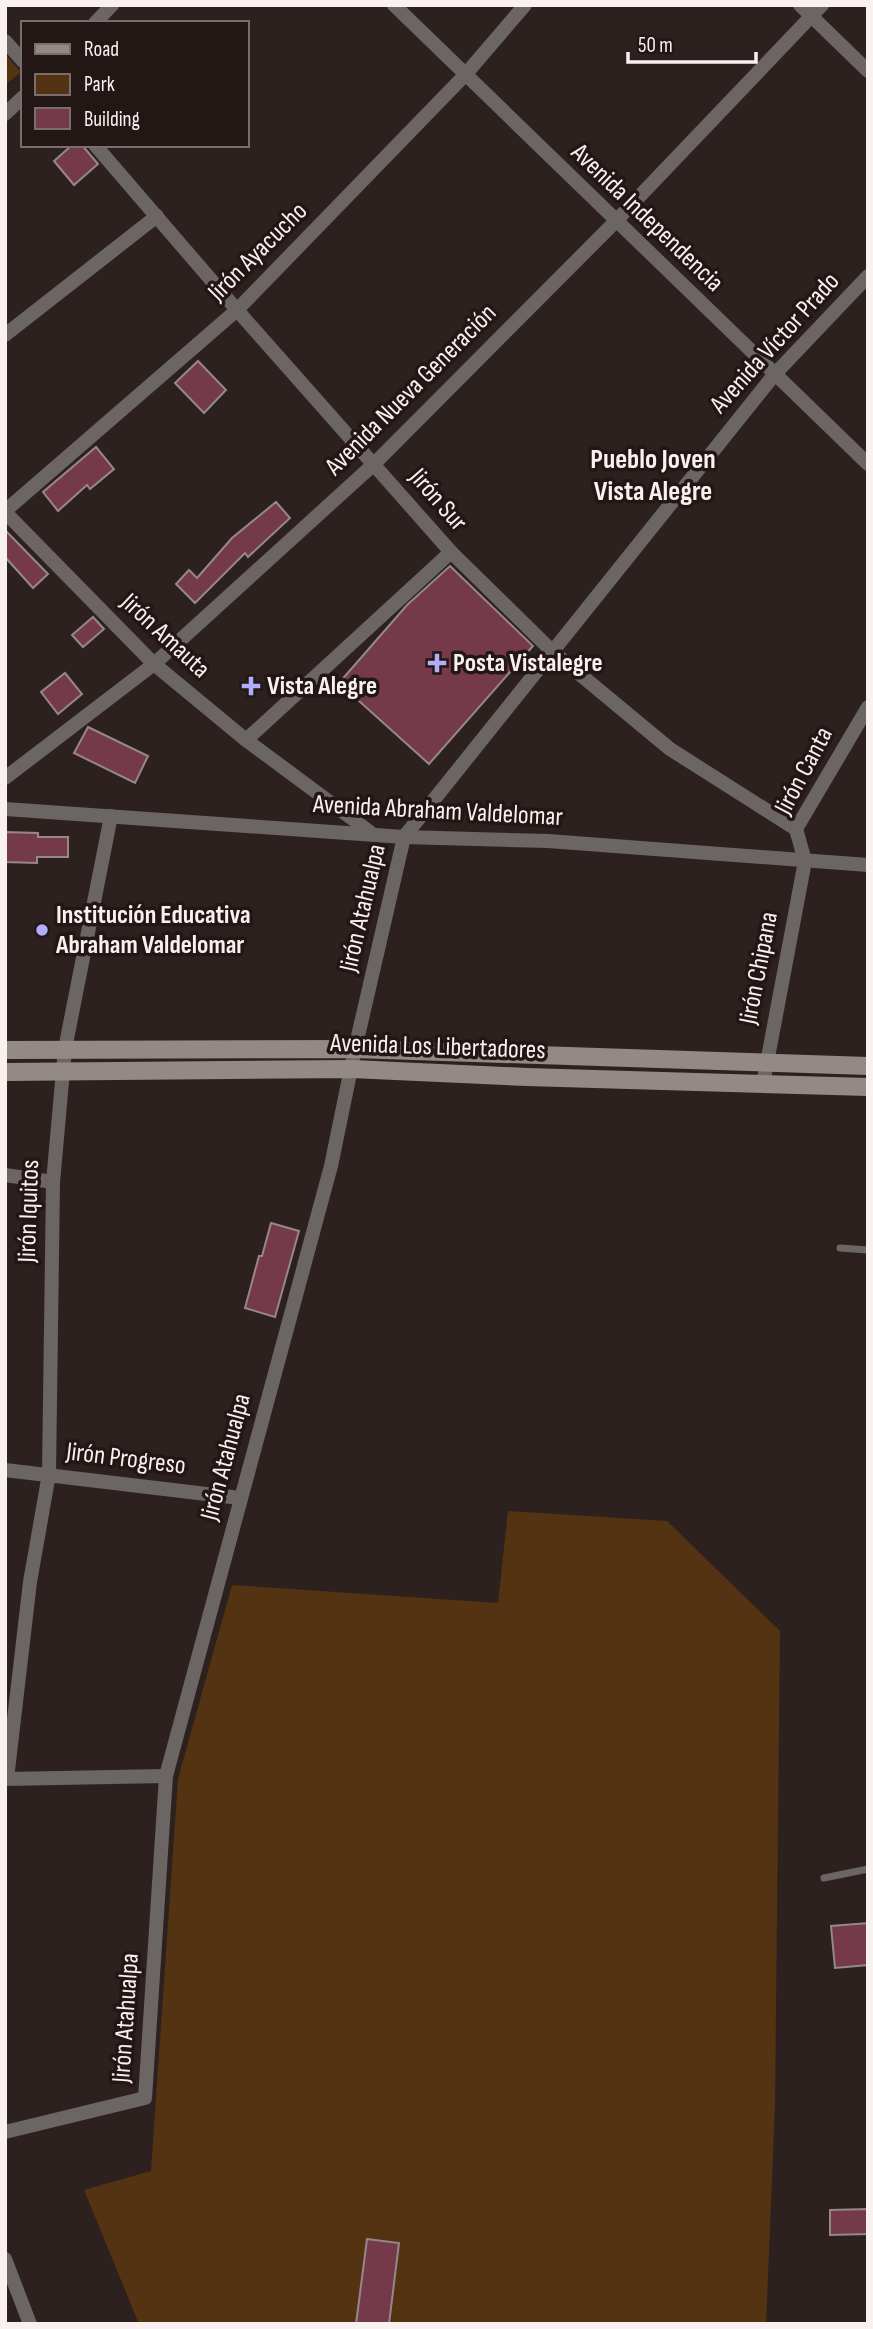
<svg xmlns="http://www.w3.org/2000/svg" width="873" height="2329" viewBox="0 0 873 2329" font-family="'Sofia Sans Condensed',sans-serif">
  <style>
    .green { fill: #533311 }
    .building { fill: #753a49; stroke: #968789; stroke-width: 2 }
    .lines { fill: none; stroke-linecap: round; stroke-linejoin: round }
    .lane { stroke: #6b6563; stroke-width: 7 }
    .street { stroke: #6b6563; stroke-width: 14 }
    .secondary { stroke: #938a86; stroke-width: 18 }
    .poi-dot { fill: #b1adfa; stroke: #231716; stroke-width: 2.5 }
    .labels { text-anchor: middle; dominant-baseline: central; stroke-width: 7; stroke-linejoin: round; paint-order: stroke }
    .street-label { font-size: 26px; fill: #f9f1f0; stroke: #231716 }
    .poi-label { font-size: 26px; font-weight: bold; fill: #f9f1f0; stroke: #231716; text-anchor: start }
    .neighbourhood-label { font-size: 28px; font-weight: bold; fill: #f9f1f0; stroke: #231716 }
  </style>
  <rect width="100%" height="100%" fill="#2d2120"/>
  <g class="green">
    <polygon points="5,54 21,72 5,85"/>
    <polygon points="508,1511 667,1521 780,1631 775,2104 766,2324 139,2324 84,2190 151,2171 178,1779 232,1585 498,1603"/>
  </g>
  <g class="building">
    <polygon points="72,145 82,145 98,164 74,185 54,161"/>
    <polygon points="198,361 226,390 204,413 175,383"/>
    <polygon points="96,447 114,469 90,489 87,485 58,511 43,492"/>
    <polygon points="276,502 290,518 248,557 245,553 195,603 176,584 189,570 197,578 232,538"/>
    <polygon points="5,530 48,574 33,588 5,557"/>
    <polygon points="450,566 533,646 429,764 339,683 407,605"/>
    <polygon points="93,617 104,629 83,647 72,635"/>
    <polygon points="65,673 82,694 58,714 41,692"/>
    <polygon points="88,727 148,756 135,783 74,753"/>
    <polygon points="5,832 38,833 38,837 68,837 68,857 37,857 37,863 5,862"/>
    <polygon points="271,1223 299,1231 275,1317 245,1308 259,1256 262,1256"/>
    <polygon points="868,1923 868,1965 835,1968 831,1926"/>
    <polygon points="868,2209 868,2234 830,2235 830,2210"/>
    <polygon points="367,2239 399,2243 389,2324 356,2324"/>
  </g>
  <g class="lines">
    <g class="lane">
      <polyline points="840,1248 868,1250"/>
      <polyline points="824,1878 868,1869"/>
    </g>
    <g class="street">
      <polyline points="394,5 868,464"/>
      <polyline points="800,5 868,71"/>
      <polyline points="95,23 112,5"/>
      <polyline points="5,41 23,61"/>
      <polyline points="5,114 23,97"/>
      <polyline points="95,145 237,310 451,552 553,652 670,749 796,829"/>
      <polyline points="5,335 157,216"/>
      <polyline points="5,511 237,310 465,75 525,5"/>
      <polyline points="5,512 154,664 246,740 370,832"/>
      <polyline points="246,740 451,552"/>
      <polyline points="5,778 154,664 374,464 615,222 822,5"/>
      <polyline points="5,809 404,837 548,841 868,865"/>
      <polyline points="763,1084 805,861 796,829 868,707"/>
      <polyline points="5,1175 53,1182"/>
      <polyline points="5,1470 240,1498"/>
      <polyline points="5,1779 166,1776"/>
      <polyline points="7,1779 30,1582 49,1474 53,1182 65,1049 111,816"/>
      <polyline points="5,2132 145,2098 166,1776 331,1166 355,1049 404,837 774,375 868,276"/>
      <polyline points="5,2259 30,2324"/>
    </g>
    <g class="secondary">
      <polyline points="5,1050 355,1049 868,1066"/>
      <polyline points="5,1072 352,1069 527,1077 868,1087"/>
    </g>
  </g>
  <g class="poi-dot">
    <path d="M433.5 652.5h7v7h7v7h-7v7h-7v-7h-7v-7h7z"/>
    <path d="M247.5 675.5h7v7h7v7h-7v7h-7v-7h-7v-7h7z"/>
    <circle cx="42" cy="930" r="7"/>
  </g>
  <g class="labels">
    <g class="street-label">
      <text transform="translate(647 218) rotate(44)">Avenida Independencia</text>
      <text transform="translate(258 252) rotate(-45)">Jirón Ayacucho</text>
      <text transform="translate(775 343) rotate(-48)">Avenida Víctor Prado</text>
      <text transform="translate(411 390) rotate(-45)">Avenida Nueva Generación</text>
      <text transform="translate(438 500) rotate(49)">Jirón Sur</text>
      <text transform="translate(165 636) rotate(43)">Jirón Amauta</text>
      <text transform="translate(804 771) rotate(-62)">Jirón Canta</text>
      <text transform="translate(438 811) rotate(3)">Avenida Abraham Valdelomar</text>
      <text transform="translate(363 908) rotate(-77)">Jirón Atahualpa</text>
      <text transform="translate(759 968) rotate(-79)">Jirón Chipana</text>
      <text transform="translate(438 1047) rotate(2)">Avenida Los Libertadores</text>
      <text transform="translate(29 1211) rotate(-88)">Jirón Iquitos</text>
      <text transform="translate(226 1457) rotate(-75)">Jirón Atahualpa</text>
      <text transform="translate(126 1459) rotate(7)">Jirón Progreso</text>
      <text transform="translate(126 2018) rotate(-86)">Jirón Atahualpa</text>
    </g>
    <g class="poi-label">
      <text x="453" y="663">Posta Vistalegre</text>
      <text x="267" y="686">Vista Alegre</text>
      <text x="56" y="915">Institución Educativa<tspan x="56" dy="30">Abraham Valdelomar</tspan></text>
    </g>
    <g class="neighbourhood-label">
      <text x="653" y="459">Pueblo Joven<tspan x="653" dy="32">Vista Alegre</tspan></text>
    </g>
  </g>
  <rect width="873" height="2329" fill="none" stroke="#f9f1f0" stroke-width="14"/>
  <rect x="21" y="21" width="228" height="126" fill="#231716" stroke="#796e6d" stroke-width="2"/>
  <rect x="35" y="44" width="35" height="10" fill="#938a86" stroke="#796e6d" stroke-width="2"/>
  <text x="84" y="56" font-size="21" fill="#f9f1f0">Road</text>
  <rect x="35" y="74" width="35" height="21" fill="#533311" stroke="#796e6d" stroke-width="2"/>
  <text x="84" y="91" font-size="21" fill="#f9f1f0">Park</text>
  <rect x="35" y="108" width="35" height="21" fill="#753a49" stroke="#796e6d" stroke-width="2"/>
  <text x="84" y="126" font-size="21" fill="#f9f1f0">Building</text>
  <path d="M628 52v10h128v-10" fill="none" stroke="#f9f1f0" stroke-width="3.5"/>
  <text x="638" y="52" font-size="21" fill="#f9f1f0" stroke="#231716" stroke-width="5" paint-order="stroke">50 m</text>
</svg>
